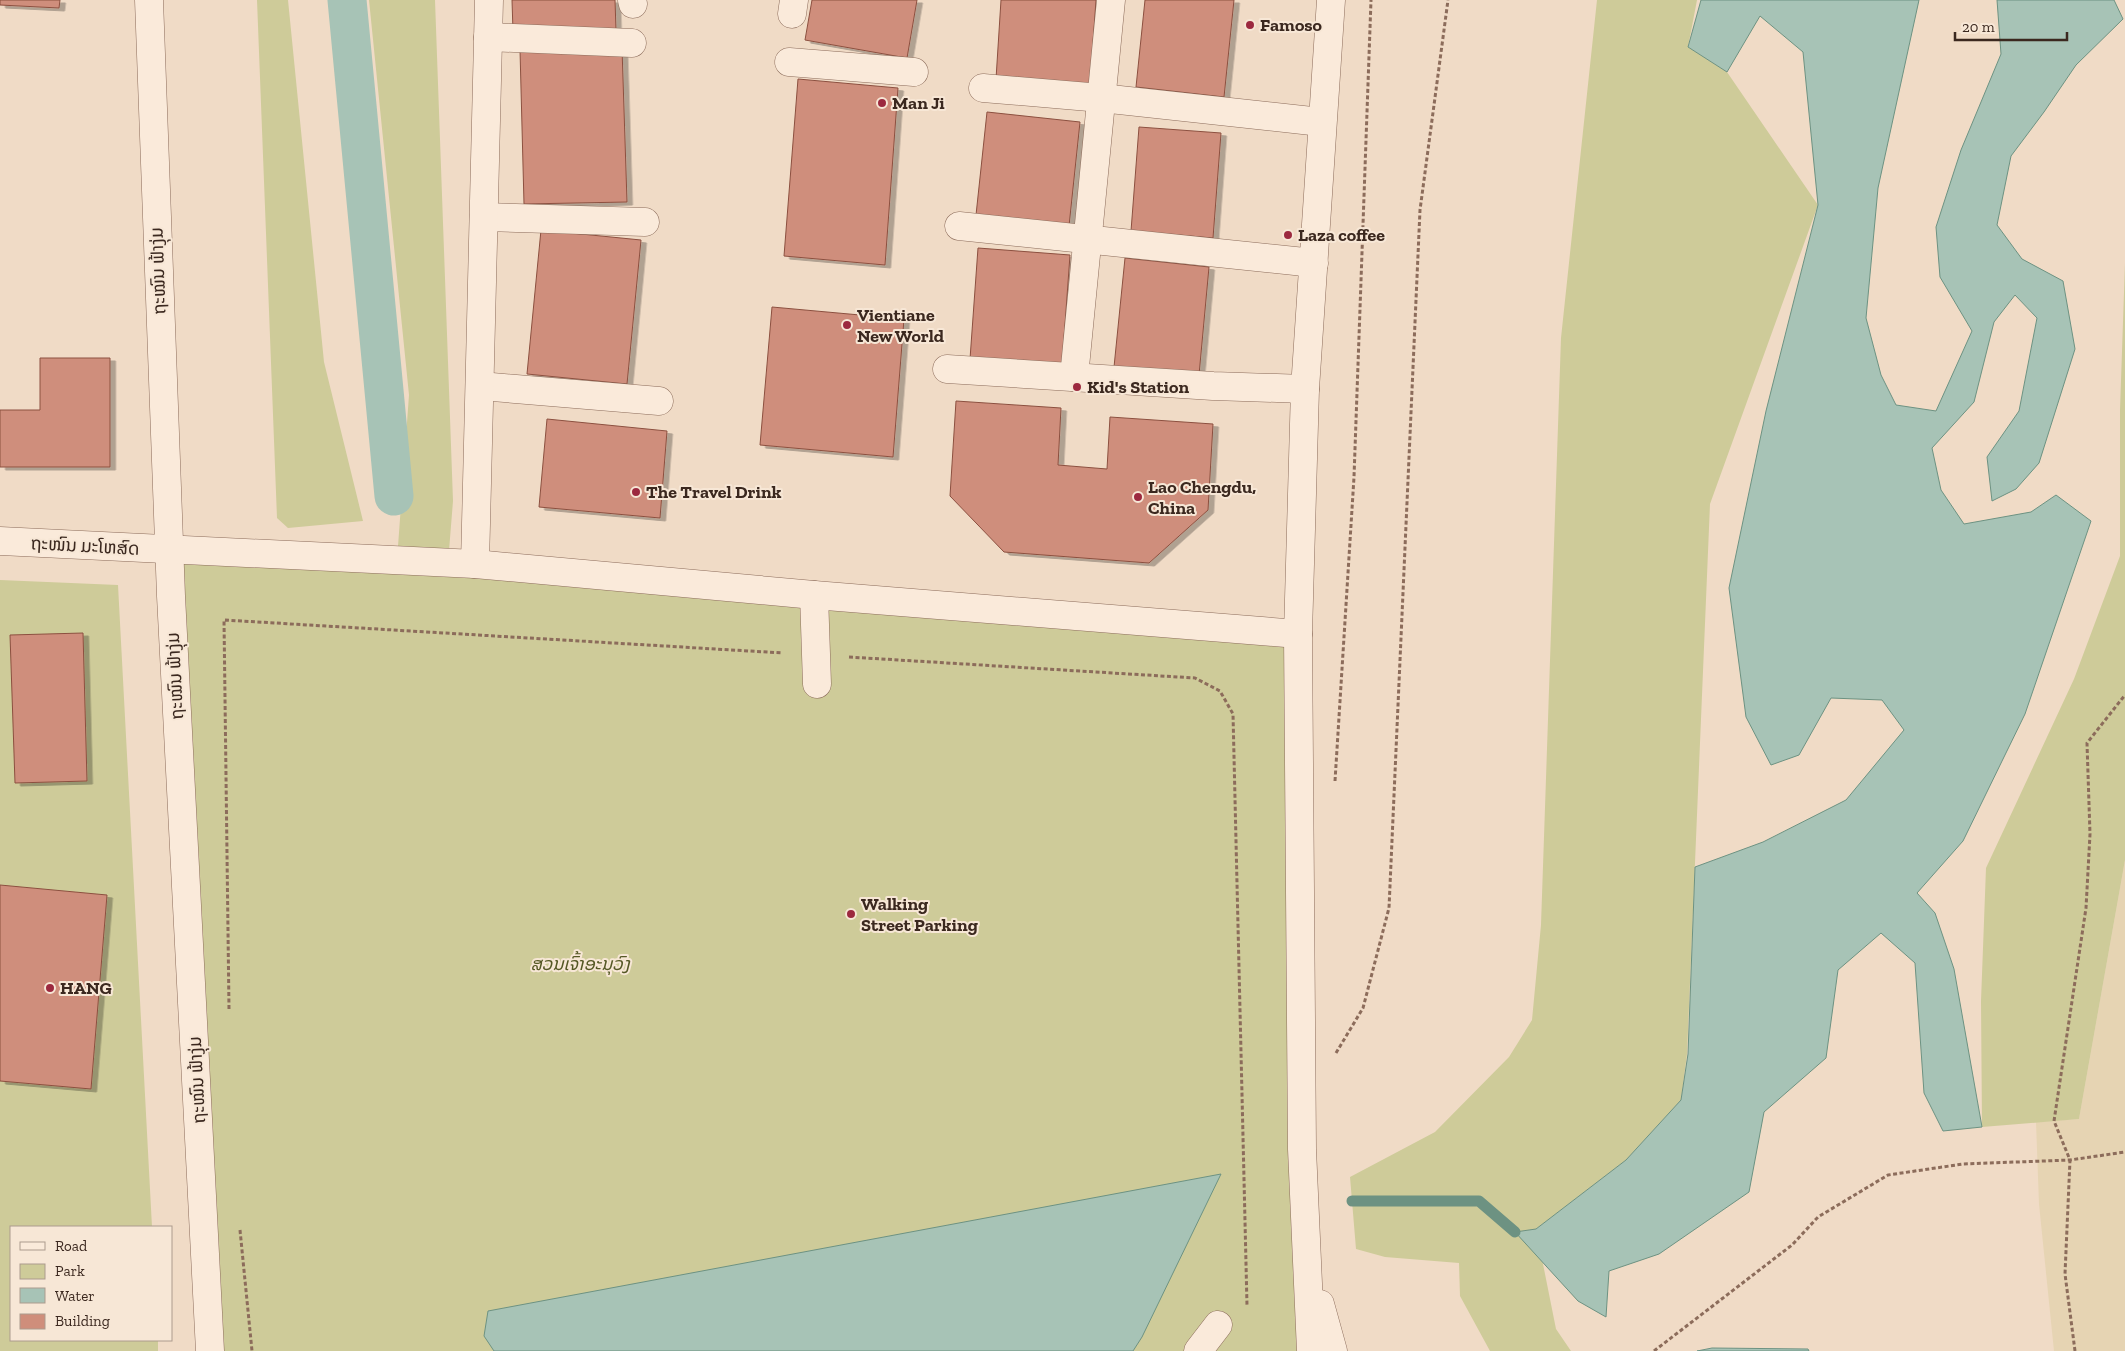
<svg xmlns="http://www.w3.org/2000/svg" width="2125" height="1351" viewBox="0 0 2125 1351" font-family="'Zilla Slab','Noto Sans Lao',serif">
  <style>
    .farmland { fill: #e6d4b3 }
    .green { fill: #cecb99 }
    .water { fill: #a7c3b6; stroke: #6d9282 }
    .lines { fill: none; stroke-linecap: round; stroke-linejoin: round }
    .stream { stroke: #6d9282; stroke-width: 11 }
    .canal { stroke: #a7c3b6; stroke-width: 39 }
    .building { fill: #cf8e7b; stroke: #8c5040; filter: url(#shadow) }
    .minor-casing { stroke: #8c6c5b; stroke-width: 29 }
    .path { stroke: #8c6c5b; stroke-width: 3; stroke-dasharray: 4 2.5; stroke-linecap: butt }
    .minor { stroke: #faeada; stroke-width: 28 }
    .poi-dot { fill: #9c293f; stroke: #f7e7d6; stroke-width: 2 }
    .labels { text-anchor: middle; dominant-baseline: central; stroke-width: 4; stroke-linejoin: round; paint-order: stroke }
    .poi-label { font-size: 18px; font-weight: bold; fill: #3b281f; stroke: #f7e7d6; text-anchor: start }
    .street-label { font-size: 18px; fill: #3b281f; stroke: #f7e7d6 }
    .park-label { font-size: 18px; font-style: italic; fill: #555825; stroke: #f7e7d6 }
  </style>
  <defs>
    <filter id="shadow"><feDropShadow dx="5.5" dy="3" stdDeviation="0" flood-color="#0004"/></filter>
  </defs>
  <rect width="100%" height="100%" fill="#f0dbc6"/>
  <polygon class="farmland" points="2125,860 2125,1351 2054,1351 2039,1204 2036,1122 2079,1119"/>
  <g class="green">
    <polygon points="257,0 288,0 324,362 363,521 288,528 277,518"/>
    <polygon points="369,0 435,0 453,501 448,563 1298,634 1311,1351 210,1351 169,550 397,560 409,395"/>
    <polygon points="1597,0 1697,0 1688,47 1727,72 1818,205 1710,504 1687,1054 1681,1100 1626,1160 1536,1229 1556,1329 1571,1351 1490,1351 1460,1296 1459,1263 1385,1257 1356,1249 1350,1177 1435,1132 1509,1057 1532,1020 1541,925 1561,338"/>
    <polygon points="2125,263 2125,860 2079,1119 1982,1127 1981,1001 1986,868 2074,679 2120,556 2120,410"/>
    <polygon points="0,580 118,585 152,1227 11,1227 11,1340 158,1340 158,1351 0,1351"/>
  </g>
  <g class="water">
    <polygon points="1701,0 1919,0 1878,188 1866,318 1881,375 1896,405 1936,411 1972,331 1940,277 1936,227 1961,150 2001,54 1997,0 2114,0 2123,19 2076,65 2044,112 2011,156 1997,225 2022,259 2063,281 2075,349 2039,463 2016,489 1992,501 1987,457 2019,411 2037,318 2015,295 1994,322 1974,402 1932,448 1941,490 1964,524 2031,512 2056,495 2091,521 2025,714 1963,841 1917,893 1935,913 1954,969 1982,1127 1943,1131 1924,1093 1915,963 1881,933 1838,970 1826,1058 1764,1112 1749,1192 1659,1254 1609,1271 1606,1317 1578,1301 1515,1232 1536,1229 1626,1160 1681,1100 1688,1054 1695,867 1763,842 1846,800 1904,730 1882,700 1831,698 1799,755 1771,765 1746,717 1729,588 1766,411 1818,205 1803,52 1760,16 1727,72 1688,47"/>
    <polygon points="1221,1174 1142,1337 1133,1351 494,1351 484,1336 488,1311"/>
    <polygon points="1712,1348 1808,1349 1809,1351 1697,1351"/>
  </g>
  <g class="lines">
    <polyline class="stream" points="1352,1201 1479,1201 1515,1232"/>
    <polyline class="canal" points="347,0 394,496"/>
  </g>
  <g class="building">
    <polygon points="0,0 60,0 59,8 0,5"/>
    <polygon points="512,0 615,0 616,30 513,32"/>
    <polygon points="812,0 917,0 907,58 805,40"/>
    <polygon points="1001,0 1096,0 1090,86 996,79"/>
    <polygon points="1145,0 1234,0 1224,97 1136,87"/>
    <polygon points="622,48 627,202 524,204 520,50"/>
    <polygon points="798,79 898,88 885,265 784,256"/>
    <polygon points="987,112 1080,122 1069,226 976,215"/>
    <polygon points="1139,127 1221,133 1213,238 1131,231"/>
    <polygon points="541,230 641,240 627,384 527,374"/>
    <polygon points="978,248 1070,255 1062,366 970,359"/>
    <polygon points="1125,258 1209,267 1199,375 1114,367"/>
    <polygon points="772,307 904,319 893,457 760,445"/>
    <polygon points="40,358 110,358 110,467 0,467 0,410 40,410"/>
    <polygon points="956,401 1061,408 1058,465 1107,469 1110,417 1213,424 1208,510 1149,563 1004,552 950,496"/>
    <polygon points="547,419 667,431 660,518 539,507"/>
    <polygon points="83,633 87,781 15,783 10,635"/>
    <polygon points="0,885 107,895 91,1089 0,1081"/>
  </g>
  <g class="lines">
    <defs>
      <g id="minor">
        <polyline points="149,0 171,596 210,1351"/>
        <polyline points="632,0 633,4"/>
        <polyline points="792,14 794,0"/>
        <polyline points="488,37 632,43"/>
        <polyline points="789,62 914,72"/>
        <polyline points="983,88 1101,98 1321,122"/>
        <polyline points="484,217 645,222"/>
        <polyline points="959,226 1314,263"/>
        <polyline points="947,369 1213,386 1305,389"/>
        <polyline points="1074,377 1111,0"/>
        <polyline points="480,386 659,401"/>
        <polyline points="0,541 475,564 814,595 1298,634"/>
        <polyline points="475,564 489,0"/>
        <polyline points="814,595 817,684"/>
        <polyline points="1320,1304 1333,1351"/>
        <polyline points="1198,1351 1218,1325"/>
        <polyline points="1311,1351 1302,1149 1298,634 1305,389 1331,0"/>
      </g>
    </defs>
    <use href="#minor" class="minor-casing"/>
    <g class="path">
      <polyline points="849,657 1195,678 1220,691 1233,714 1247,1306"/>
      <polyline points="1335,781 1354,477 1371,0"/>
      <polyline points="229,1009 224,620 783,653"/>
      <polyline points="1336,1053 1363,1008 1389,908 1420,210 1448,0"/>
      <polyline points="240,1230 252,1351"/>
      <polyline points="1654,1351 1792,1245 1818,1217 1888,1175 1963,1164 2070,1160 2125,1152"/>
      <polyline points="2075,1351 2065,1274 2070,1160 2054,1121 2086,908 2090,834 2087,743 2125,695"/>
    </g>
    <use href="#minor" class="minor"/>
  </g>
  <g class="poi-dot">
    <circle cx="1250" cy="25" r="5"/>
    <circle cx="882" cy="103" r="5"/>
    <circle cx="1288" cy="235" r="5"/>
    <circle cx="847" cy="325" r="5"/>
    <circle cx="1077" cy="387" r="5"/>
    <circle cx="636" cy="492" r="5"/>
    <circle cx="1138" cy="497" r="5"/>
    <circle cx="851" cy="914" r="5"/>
    <circle cx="50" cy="988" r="5"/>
  </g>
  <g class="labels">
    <g class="poi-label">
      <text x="1260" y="25">Famoso</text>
      <text x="892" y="103">Man Ji</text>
      <text x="1298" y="235">Laza coffee</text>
      <text x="857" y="315">Vientiane<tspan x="857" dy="21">New World</tspan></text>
      <text x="1087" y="387">Kid's Station</text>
      <text x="1148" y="487">Lao Chengdu,<tspan x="1148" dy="21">China</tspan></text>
      <text x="646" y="492">The Travel Drink</text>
      <text x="861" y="904">Walking<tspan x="861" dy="21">Street Parking</tspan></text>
      <text x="60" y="988">HANG</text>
    </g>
    <g class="street-label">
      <text transform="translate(158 271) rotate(-92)">ຖະໝົນ ຟ້າງຸ່ມ</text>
      <text transform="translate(85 546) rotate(3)">ຖະໜົນ ມະໂຫສົດ</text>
      <text transform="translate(175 676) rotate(-93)">ຖະໝົນ ຟ້າງຸ່ມ</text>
      <text transform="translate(197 1080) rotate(-93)">ຖະໝົນ ຟ້າງຸ່ມ</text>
    </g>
    <g class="park-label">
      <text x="580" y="964">ສວນເຈົ້າອະນຸວົງ</text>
    </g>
  </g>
  <rect x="10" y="1226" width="162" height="115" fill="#f7e7d6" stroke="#ac9b8d"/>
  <rect x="20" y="1242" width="25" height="8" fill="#faeada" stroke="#ac9b8d"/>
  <text x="55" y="1251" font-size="15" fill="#3b281f">Road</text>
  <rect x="20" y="1264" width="25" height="15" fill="#cecb99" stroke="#ac9b8d"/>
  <text x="55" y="1276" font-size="15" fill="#3b281f">Park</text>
  <rect x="20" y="1288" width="25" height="15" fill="#a7c3b6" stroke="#ac9b8d"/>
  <text x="55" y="1301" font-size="15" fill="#3b281f">Water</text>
  <rect x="20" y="1314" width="25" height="15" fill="#cf8e7b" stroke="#ac9b8d"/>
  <text x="55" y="1326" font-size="15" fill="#3b281f">Building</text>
  <path d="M1955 32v8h112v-8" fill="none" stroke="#3b281f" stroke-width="2.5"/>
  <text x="1962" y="32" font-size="15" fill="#3b281f" stroke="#f7e7d6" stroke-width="4" paint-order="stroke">20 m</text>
</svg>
